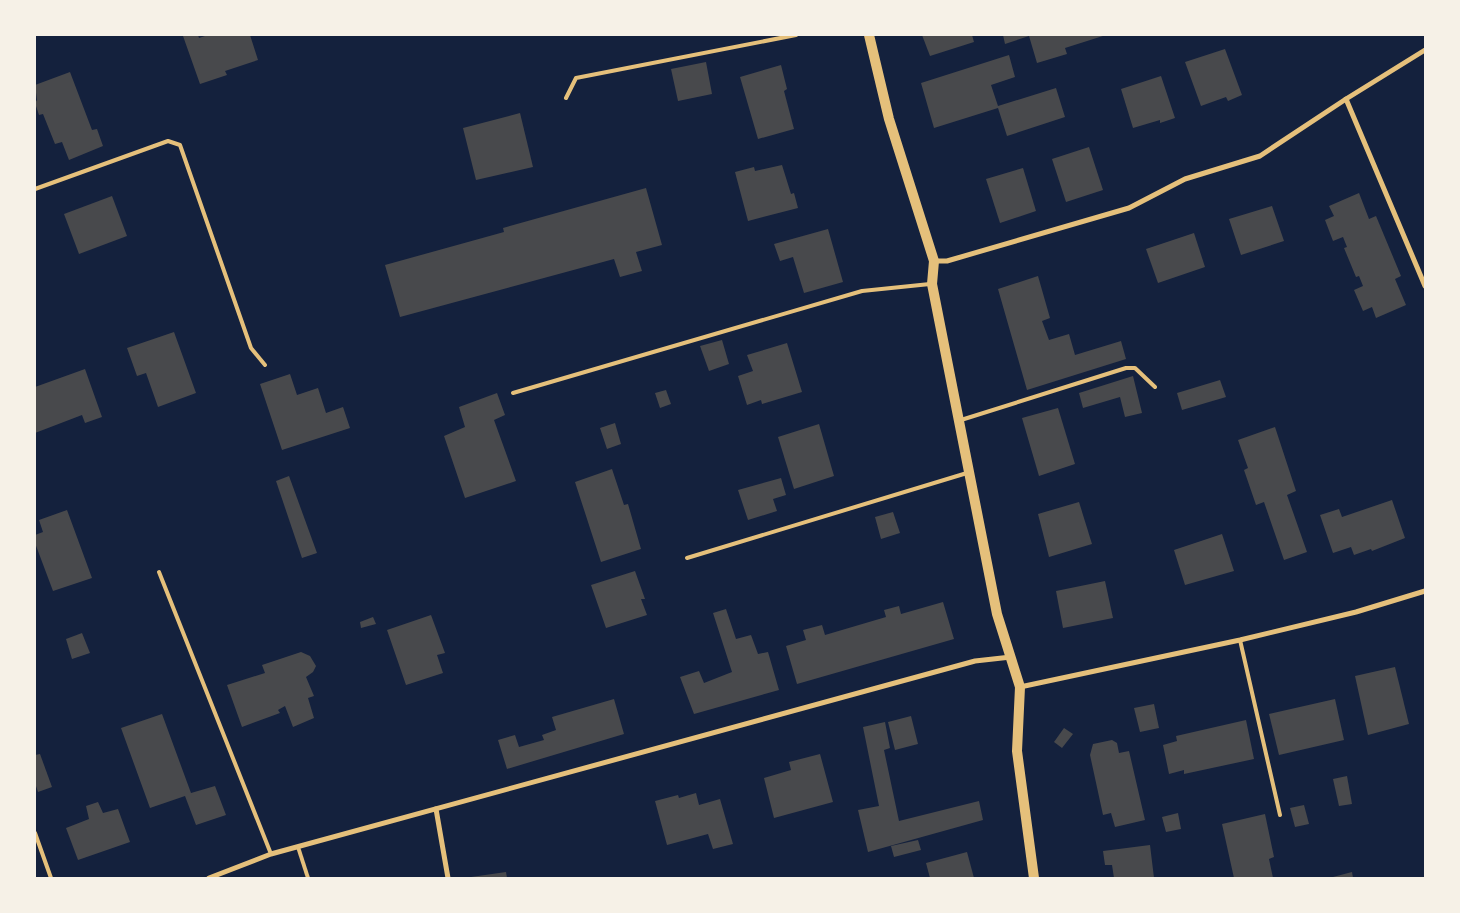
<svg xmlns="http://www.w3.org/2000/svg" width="1460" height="913" viewBox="0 0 1460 913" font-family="'PT Sans Narrow',sans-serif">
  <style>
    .building { fill: #48494c }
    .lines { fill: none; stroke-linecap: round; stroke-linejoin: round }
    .service { stroke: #e5c07b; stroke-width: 4 }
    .minor { stroke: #e5c07b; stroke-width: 5 }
    .secondary { stroke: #e5c07b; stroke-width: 10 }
  </style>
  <rect width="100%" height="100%" fill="#14213d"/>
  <g class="building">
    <polygon points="198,35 199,38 208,35 250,35 258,60 225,71 227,75 200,84 183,36"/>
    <polygon points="922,35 972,35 974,42 930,56"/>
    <polygon points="1003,35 1106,35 1065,48 1067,54 1037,63 1029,36 1005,44"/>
    <polygon points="1225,49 1242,95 1228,101 1226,97 1201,106 1185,62"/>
    <polygon points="1009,55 1015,77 991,85 998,106 1056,88 1065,117 1007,136 998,108 934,128 921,83"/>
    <polygon points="706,62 712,94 678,101 671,69"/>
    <polygon points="781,65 787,89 784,91 794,129 758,139 740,77"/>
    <polygon points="70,72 92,130 97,129 103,146 69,160 62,142 55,144 43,114 39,115 35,103 37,100 35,85"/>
    <polygon points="1161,76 1175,118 1160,123 1160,120 1133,128 1121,89"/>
    <polygon points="520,113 533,167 476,180 463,128"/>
    <polygon points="1089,147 1103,190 1066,202 1052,159"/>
    <polygon points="782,165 791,194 794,193 798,208 748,221 735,172 754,167 755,171"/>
    <polygon points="1023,168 1036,211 1000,223 986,179"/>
    <polygon points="646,188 662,245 636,252 642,271 620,277 614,259 400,317 385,265 504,232 503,228"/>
    <polygon points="1359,193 1369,219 1376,216 1401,276 1395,279 1406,305 1376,318 1372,307 1363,311 1354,290 1363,286 1359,276 1356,277 1344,248 1347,247 1343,237 1333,241 1325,220 1334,216 1329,206"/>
    <polygon points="112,196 127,236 79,254 64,214"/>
    <polygon points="1272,206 1284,241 1241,255 1229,219"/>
    <polygon points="828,229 843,282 804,293 793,257 780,261 774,244"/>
    <polygon points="1194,233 1205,267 1158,283 1146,249"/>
    <polygon points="1038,276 1050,318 1042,321 1049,340 1069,334 1075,355 1121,341 1126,359 1027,390 998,289"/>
    <polygon points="174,332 196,393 158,407 146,373 137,376 127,348"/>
    <polygon points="722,340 729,364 709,371 700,346"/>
    <polygon points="787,343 802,392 762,404 761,400 747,405 738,376 753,371 747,355"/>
    <polygon points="85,369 102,417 85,423 82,415 35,433 35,387"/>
    <polygon points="290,374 297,395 318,388 326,413 343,407 350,428 282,450 260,384"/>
    <polygon points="1133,376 1142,413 1125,417 1120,397 1083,408 1079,393"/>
    <polygon points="1220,380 1226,397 1182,410 1177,393"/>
    <polygon points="666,390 671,404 660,408 655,393"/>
    <polygon points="497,393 505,415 494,420 516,481 465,498 444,436 465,427 459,407"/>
    <polygon points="1058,408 1075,464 1039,476 1022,418"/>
    <polygon points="615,423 621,444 607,449 600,428"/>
    <polygon points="819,424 834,476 794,489 778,437"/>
    <polygon points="1275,427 1296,491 1287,495 1307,552 1284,560 1264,502 1256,505 1244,470 1248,468 1238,440"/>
    <polygon points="612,469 624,505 628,504 641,549 601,562 575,482"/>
    <polygon points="289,476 317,553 302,558 276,481"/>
    <polygon points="781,478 786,495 773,499 777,511 748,520 738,490"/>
    <polygon points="1392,500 1405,538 1372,551 1371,549 1354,555 1351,547 1333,553 1320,515 1339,509 1342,517"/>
    <polygon points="1079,502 1092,544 1049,557 1038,514"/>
    <polygon points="67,510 92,578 53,591 35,543 35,535 43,532 39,520"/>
    <polygon points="893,512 900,533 881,539 875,517"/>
    <polygon points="1222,534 1234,571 1185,585 1174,550"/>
    <polygon points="635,571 645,599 641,599 647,615 606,628 591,585"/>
    <polygon points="1105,581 1113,618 1063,628 1056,591"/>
    <polygon points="943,602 954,639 797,684 786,646 806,640 803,630 822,625 825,635 886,617 884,610 899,606 901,614"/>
    <polygon points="726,609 736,639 751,635 758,654 768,652 779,690 694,714 680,677 699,671 704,683 732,672 713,613"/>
    <polygon points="431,615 445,653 437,655 443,673 406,685 387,630"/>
    <polygon points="373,617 376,624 361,628 360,622"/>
    <polygon points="82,633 90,653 72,659 66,639"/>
    <polygon points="301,652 310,656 316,666 313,672 306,677 314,696 308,698 314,718 293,727 285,706 278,710 280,713 242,727 227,685 265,673 262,665"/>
    <polygon points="1395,667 1409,724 1368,735 1355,676"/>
    <polygon points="614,699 624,734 507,769 498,740 515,735 519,747 544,740 542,735 556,730 552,717"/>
    <polygon points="1335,699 1344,740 1279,755 1269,714"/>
    <polygon points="1154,704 1159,728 1140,732 1134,708"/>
    <polygon points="162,714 191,793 215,786 226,815 196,825 185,796 150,808 121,728"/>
    <polygon points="911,716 918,744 895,750 888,722"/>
    <polygon points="1246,720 1254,759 1184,774 1184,770 1169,774 1163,745 1177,741 1176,736"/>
    <polygon points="885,722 890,748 884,750 899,821 979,801 983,820 868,852 858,810 879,806 863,727"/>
    <polygon points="1064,728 1073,734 1062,748 1054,742"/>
    <polygon points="1112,740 1117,743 1119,753 1129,751 1145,820 1115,827 1111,813 1103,815 1090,755 1093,744"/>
    <polygon points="40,754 52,787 38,792 35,783 35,755"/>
    <polygon points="820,754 833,802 774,818 764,778 791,770 789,762"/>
    <polygon points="1347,776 1352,804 1339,806 1333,779"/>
    <polygon points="696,793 699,805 720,799 733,844 713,849 708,834 667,845 655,801 678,795 679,798"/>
    <polygon points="98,802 103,813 118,809 130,842 78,860 66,828 89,819 86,806"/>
    <polygon points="1304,805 1309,824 1295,827 1290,808"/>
    <polygon points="1178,813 1181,829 1166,832 1162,817"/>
    <polygon points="1265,814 1274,857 1269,859 1273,878 1234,878 1222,824"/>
    <polygon points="918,840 921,850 894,857 891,846"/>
    <polygon points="1150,845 1154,878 1114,878 1112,865 1105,865 1103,851"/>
    <polygon points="967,852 974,878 930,878 926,863"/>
    <polygon points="506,872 507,878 471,878 471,877"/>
    <polygon points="1352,872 1353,878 1333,878 1333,877"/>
  </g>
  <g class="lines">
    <g class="service">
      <polyline points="566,98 576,78 796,35"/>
      <polyline points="35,189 168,141 180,145 251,348 265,365"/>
      <polyline points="513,393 862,291 930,284"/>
      <polyline points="961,420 1126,368 1135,368 1155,387"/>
      <polyline points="687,558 967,473"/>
      <polyline points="159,572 271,854"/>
      <polyline points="1240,640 1280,815"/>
      <polyline points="35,833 51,878"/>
      <polyline points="298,847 308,878"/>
    </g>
    <g class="minor">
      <polyline points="1346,99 1425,286"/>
      <polyline points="934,261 947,261 1129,208 1185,179 1260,156 1346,99 1425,50"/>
      <polyline points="1020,687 1240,640 1356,612 1425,591"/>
      <polyline points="436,809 448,878"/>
      <polyline points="209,878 271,854 975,661 1011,657"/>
    </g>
    <polyline class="secondary" points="869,35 889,119 934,261 932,284 997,614 1020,687 1017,751 1034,878"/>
  </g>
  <rect width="1460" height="913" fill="none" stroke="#f6f1e7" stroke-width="72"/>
</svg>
